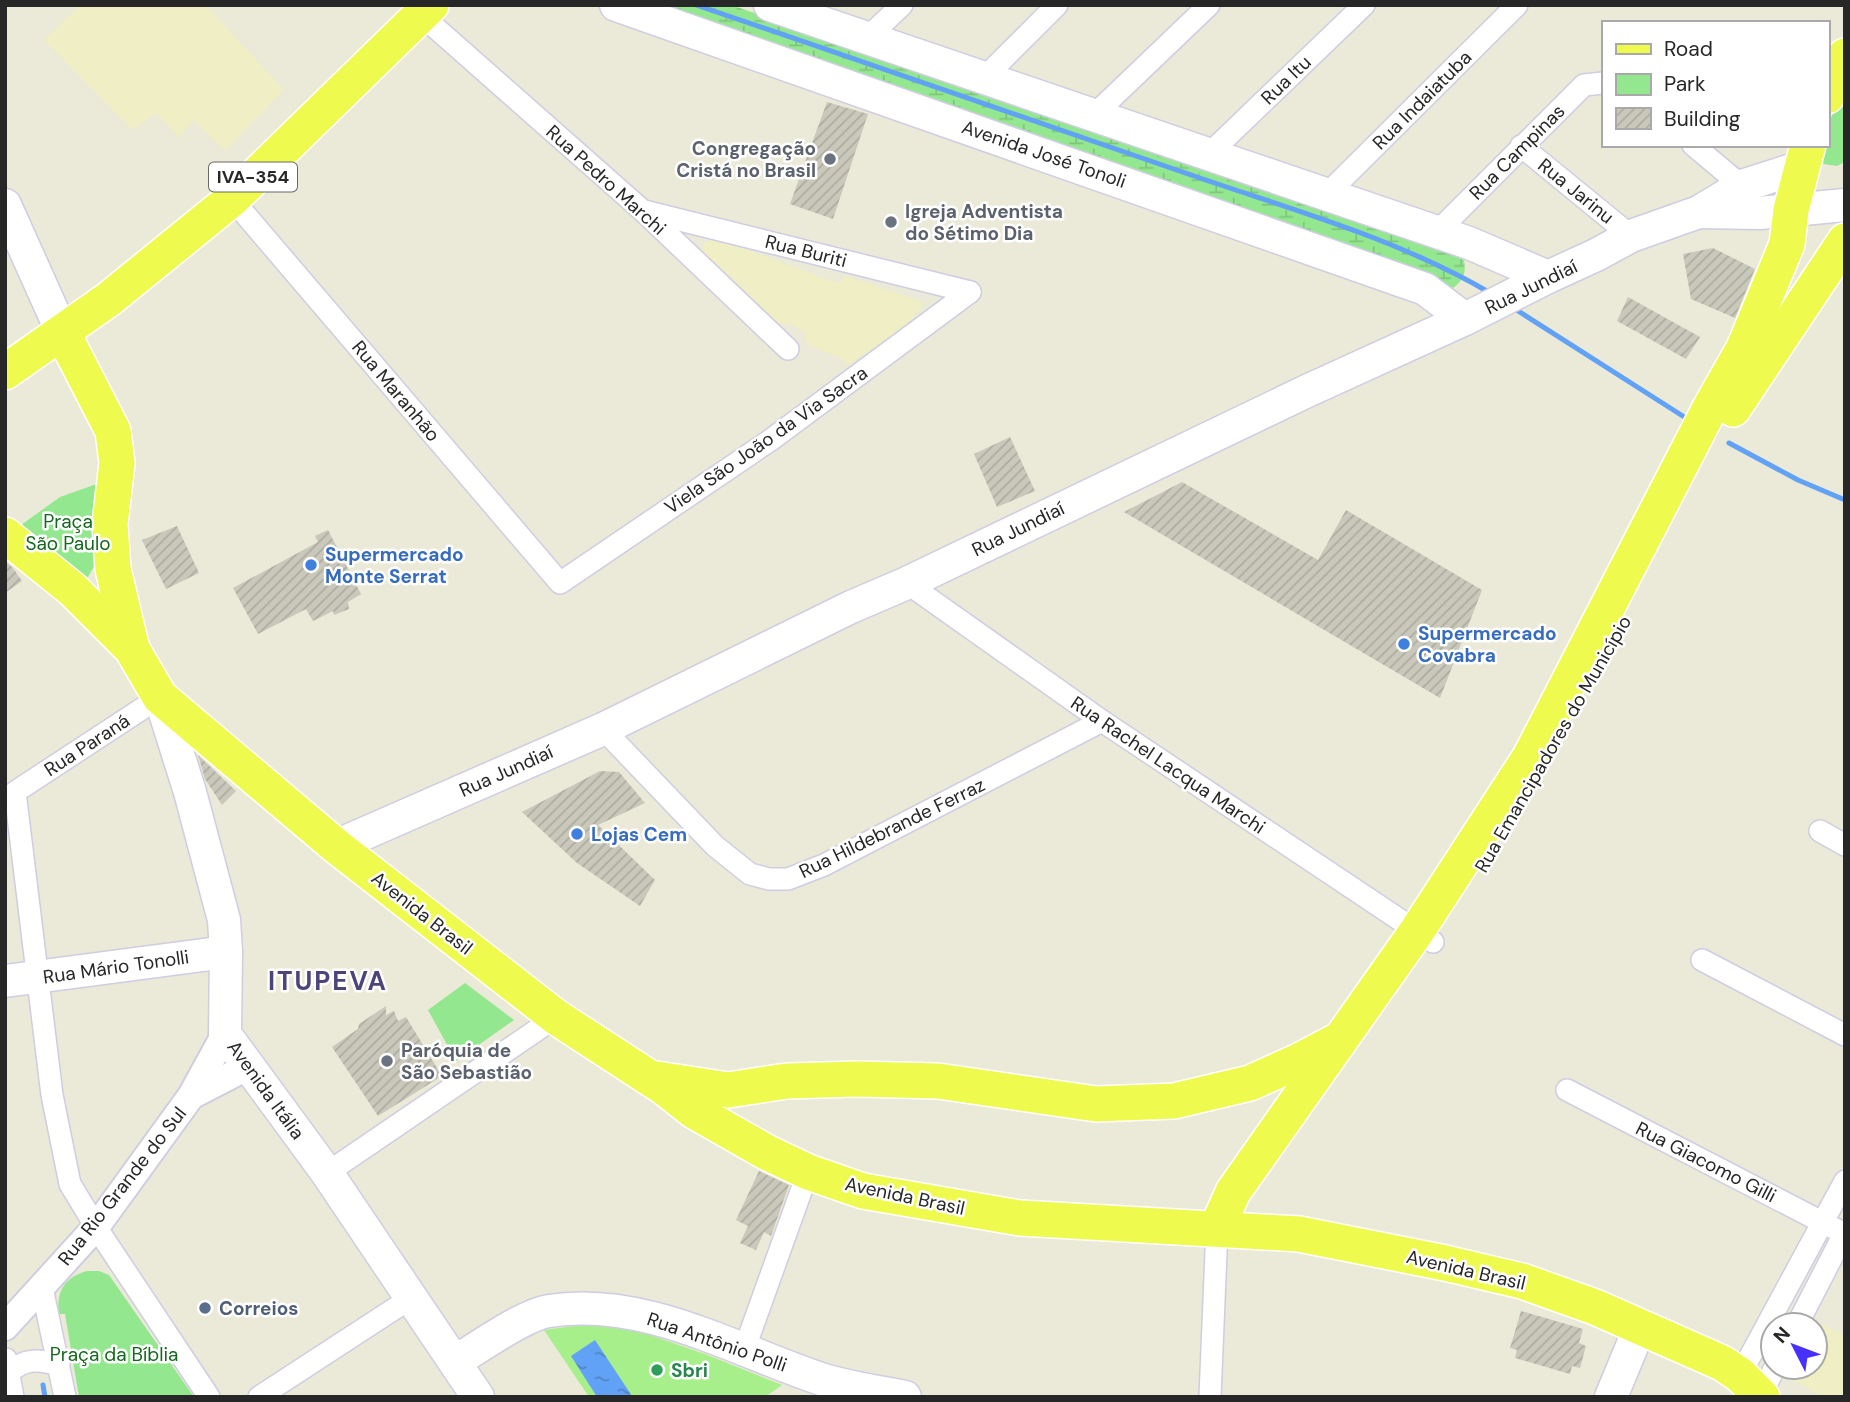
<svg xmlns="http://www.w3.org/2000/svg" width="1850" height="1402" viewBox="0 0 1850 1402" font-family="'DM Sans',sans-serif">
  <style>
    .education { fill: #efeec5 }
    .wetland { fill: url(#wetland-marsh) }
    .park { fill: #93e78f }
    .pitch { fill: #a6ef8a }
    .water { fill: url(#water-ripples) }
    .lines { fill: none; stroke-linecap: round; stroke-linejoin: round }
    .stream { stroke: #62a2f6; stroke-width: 5 }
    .building { fill: url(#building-hatch) }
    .minor-casing { stroke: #cfcde2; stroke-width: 24 }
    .tertiary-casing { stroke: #cfcde2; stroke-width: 30 }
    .secondary-casing { stroke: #cfcde2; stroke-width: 35 }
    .primary-casing { stroke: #fff; stroke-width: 38 }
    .minor { stroke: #fff; stroke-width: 21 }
    .tertiary { stroke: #fff; stroke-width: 26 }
    .secondary { stroke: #fff; stroke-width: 32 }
    .primary { stroke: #effa4e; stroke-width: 35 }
    .worship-dot { fill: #6b7280; stroke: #fff; stroke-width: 2.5 }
    .shop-dot { fill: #3f7fe0; stroke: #fff; stroke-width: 2.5 }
    .service-dot { fill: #5c6f8a; stroke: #fff; stroke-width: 2.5 }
    .leisure-dot { fill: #2e9e5b; stroke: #fff; stroke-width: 2.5 }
    .labels { text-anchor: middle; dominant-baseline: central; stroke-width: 5; stroke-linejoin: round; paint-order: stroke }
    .shield { fill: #fff; stroke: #686868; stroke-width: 2 }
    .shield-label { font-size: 18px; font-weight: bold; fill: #272727 }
    .street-label { font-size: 19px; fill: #272727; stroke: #fff }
    .worship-label { font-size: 19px; font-weight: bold; fill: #5b616d; stroke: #fff; text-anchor: start }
    .park-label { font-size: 19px; fill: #14681c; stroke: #fff }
    .shop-label { font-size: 19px; font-weight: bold; fill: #366cbe; stroke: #fff; text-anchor: start }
    .service-label { font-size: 19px; font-weight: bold; fill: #4e5e75; stroke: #fff; text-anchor: start }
    .leisure-label { font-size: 19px; font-weight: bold; fill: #27864d; stroke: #fff; text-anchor: start }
    .district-label { font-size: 26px; font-weight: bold; letter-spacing: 2px; fill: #4c457b; stroke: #fff }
  </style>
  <defs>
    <pattern id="wetland-marsh" width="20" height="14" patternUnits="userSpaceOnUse" patternTransform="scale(1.75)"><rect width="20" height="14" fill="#93e78f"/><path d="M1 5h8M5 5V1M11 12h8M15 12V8" fill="none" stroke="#7fc67b"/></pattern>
    <pattern id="water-ripples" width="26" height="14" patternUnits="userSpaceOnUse" patternTransform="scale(1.75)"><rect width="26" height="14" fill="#62a2f6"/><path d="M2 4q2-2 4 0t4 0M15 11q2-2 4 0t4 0" fill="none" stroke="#5184c7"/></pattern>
    <pattern id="building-hatch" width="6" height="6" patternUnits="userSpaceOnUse" patternTransform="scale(1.75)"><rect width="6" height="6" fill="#c9c8bb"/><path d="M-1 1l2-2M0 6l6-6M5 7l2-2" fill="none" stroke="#adaca1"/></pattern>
  </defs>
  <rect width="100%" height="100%" fill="#ebe9d7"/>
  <g class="education">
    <polygon points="80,5 206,5 284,90 225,151 193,120 179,138 156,113 132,130 44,40"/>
    <polygon points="714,238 838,283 846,276 925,303 904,327 847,366 840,358 808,345 804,333 795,325 774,322 700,255 704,244"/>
    <polygon points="1822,1324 1845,1335 1845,1397 1823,1397 1789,1378 1795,1367 1815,1367 1815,1335"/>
  </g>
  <path class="wetland" d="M656 5H731L1425 244 1464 260C1466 273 1464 280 1453 288L1195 190Z"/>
  <g class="park">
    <polygon points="1845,81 1845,162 1837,166 1824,164 1817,156 1821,145 1827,145 1827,129"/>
    <polygon points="108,480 97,561 88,577 63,572 17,528 60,497"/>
    <polygon points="465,983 514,1020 456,1061 428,1010"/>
    <path d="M87 1271H99L109 1275 194 1397H79L65 1314H59C56 1291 65 1277 87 1271Z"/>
  </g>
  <polygon class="pitch" points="589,1324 641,1332 705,1354 782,1385 765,1397 589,1397 544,1330"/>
  <polygon class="water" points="595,1340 632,1396 597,1397 571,1356"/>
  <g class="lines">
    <g class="stream">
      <path d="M696 5C863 62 1030 118 1197 177 1296 211 1401 240 1492 294"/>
      <polyline points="1512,307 1689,420"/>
      <polyline points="1729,443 1798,480 1845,500"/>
      <polyline points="43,1385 45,1397"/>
    </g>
  </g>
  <g class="building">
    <polygon points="827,102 868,114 833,219 790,204"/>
    <polygon points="1713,248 1755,269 1735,318 1691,299 1683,254"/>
    <polygon points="1628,297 1700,337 1686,359 1617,321"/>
    <polygon points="1010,437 1035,491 997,507 974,454"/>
    <polygon points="1182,482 1318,560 1346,510 1482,590 1440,698 1124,512"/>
    <polygon points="177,526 199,573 166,589 142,540"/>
    <polygon points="328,530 361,594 348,602 349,609 334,615 333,611 313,621 306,609 258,634 233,588 318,542 315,536"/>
    <polygon points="5,561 13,568 22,581 5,593"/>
    <polygon points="198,755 236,791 222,805 205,779"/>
    <polygon points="600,771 619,772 645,803 598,825 655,880 640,906 577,863 522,812"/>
    <polygon points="386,1006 386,1015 394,1011 398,1021 406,1017 442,1076 378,1116 332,1047 358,1029 359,1024"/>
    <polygon points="759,1171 789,1185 771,1236 764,1232 756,1250 740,1243 748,1226 736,1220"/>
    <polygon points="1521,1311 1583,1329 1579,1343 1586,1346 1580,1368 1572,1366 1570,1374 1515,1358 1517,1350 1510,1348"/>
  </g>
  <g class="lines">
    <defs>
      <g id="minor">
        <polyline points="421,15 642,210 788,349"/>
        <polyline points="867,38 902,5"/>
        <polyline points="984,78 1057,5"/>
        <polyline points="1094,115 1209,5"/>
        <polyline points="1693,145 1742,186"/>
        <polyline points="1521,146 1631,236"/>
        <polyline points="1209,154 1364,5"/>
        <polyline points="1327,194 1517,5"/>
        <polyline points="232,199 560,583 772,439 970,292"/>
        <polyline points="644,211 970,292"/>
        <polyline points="1437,232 1584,85 1603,83"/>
        <polyline points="907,583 1102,721 1433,942"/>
        <polyline points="160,697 15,792 52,1095 70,1184 96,1227 209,1397"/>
        <polyline points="603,729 715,846 750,874 769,879 788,879 824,865 1102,721"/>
        <polyline points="1820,831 1845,845"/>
        <polyline points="1702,960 1845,1035"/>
        <polyline points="1567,1090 1845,1234"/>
        <polyline points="327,1173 556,1017"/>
        <polyline points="42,1288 65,1397"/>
        <polyline points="1797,1325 1845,1232"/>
        <polyline points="744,1350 808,1172"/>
        <polyline points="6,1359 13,1397"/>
        <path d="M9 1373C24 1358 39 1359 59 1365"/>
        <polyline points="1740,1375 1845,1181"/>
        <polyline points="1761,1395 1775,1367"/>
        <polyline points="259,1397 411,1298"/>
        <polyline points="1210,1397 1217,1228"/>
      </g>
      <g id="tertiary">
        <polyline points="191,1096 249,1066"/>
        <polyline points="5,1327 96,1227 191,1096 225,1034"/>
      </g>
      <g id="secondary">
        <polyline points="616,5 1425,289 1465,319"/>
        <polyline points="770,5 1469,243 1548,277"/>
        <polyline points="5,205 62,332"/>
        <polyline points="1699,212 1760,213 1845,205"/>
        <polyline points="160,697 190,792 224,920 226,952 225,1034 327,1173 478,1397"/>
        <polyline points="336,846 603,729 851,607 907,583 1307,391 1465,319 1548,277 1596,255 1631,236 1699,212 1742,186 1801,167"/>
        <polyline points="5,981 226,952"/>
        <path d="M455 1362C477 1348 524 1315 549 1311 644 1296 734 1350 821 1379 848 1388 877 1391 905 1397"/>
        <polyline points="1611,1397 1640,1327"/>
      </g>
      <g id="primary">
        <polyline points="1827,96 1845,56"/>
        <polyline points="62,332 113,431 117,463 110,524 113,569 132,649"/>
        <polyline points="5,372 109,299 232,199 431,5"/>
        <polyline points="1733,409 1845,241"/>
        <polyline points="5,535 72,589 132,649 160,697 336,846 556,1017 665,1088 694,1111 766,1152 808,1172 863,1191 1020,1218 1299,1234 1445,1263 1522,1281 1595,1307 1722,1363 1740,1375 1762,1397"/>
        <polyline points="657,1079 728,1090 787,1081 857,1079 938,1081 1096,1104 1174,1101 1250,1083 1299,1061 1335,1042"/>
        <polyline points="1217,1228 1233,1192 1417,931 1530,757 1710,408 1744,348 1787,244 1791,210 1808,145"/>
      </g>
    </defs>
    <use href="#minor" class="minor-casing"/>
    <use href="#tertiary" class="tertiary-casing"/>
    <use href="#secondary" class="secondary-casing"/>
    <use href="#primary" class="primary-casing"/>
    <use href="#minor" class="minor"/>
    <use href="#tertiary" class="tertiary"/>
    <use href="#secondary" class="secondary"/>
    <use href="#primary" class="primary"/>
  </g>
  <g class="worship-dot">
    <circle cx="830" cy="159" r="7"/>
    <circle cx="891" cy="222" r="7"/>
    <circle cx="387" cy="1061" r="7"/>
  </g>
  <g class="shop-dot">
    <circle cx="311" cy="565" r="7"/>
    <circle cx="1404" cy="644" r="7"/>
    <circle cx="577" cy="834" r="7"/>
  </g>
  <circle class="service-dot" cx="205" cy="1308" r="7"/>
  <circle class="leisure-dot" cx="657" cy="1370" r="7"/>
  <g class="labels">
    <rect class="shield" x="209" y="162.5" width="88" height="29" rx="5"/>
    <g class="shield-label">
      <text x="253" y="177">IVA-354</text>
    </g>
    <g class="street-label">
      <text transform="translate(1286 80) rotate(-44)">Rua Itu</text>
      <text transform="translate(1422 100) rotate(-45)">Rua Indaiatuba</text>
      <text transform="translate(1517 152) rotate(-45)">Rua Campinas</text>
      <text transform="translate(1044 154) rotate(19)">Avenida José Tonoli</text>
      <text transform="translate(606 180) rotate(42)">Rua Pedro Marchi</text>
      <text transform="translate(1576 191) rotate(39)">Rua Jarinu</text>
      <text transform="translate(806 251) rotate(14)">Rua Buriti</text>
      <text transform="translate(1531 287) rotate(-26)">Rua Jundiaí</text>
      <text transform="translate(396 391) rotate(50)">Rua Maranhão</text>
      <text transform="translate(766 440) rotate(-35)">Viela São João da Via Sacra</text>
      <text transform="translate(1018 529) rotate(-26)">Rua Jundiaí</text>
      <text transform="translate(1553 744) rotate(-60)">Rua Emancipadores do Município</text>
      <text transform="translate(87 745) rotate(-33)">Rua Paraná</text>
      <text transform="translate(1168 765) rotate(34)">Rua Rachel Lacqua Marchi</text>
      <text transform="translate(506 771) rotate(-24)">Rua Jundiaí</text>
      <text transform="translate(892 828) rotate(-26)">Rua Hildebrande Ferraz</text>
      <text transform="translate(422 913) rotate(38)">Avenida Brasil</text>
      <text transform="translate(116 967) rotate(-8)">Rua Mário Tonolli</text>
      <text transform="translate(266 1090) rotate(54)">Avenida Itália</text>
      <text transform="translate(1706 1162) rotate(27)">Rua Giacomo Gilli</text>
      <text transform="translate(122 1186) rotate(-52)">Rua Rio Grande do Sul</text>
      <text transform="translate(905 1196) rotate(12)">Avenida Brasil</text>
      <text transform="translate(1466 1270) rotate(13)">Avenida Brasil</text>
      <text transform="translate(717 1342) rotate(19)">Rua Antônio Polli</text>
    </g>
    <g class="worship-label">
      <text x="816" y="148" text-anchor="end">Congregação<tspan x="816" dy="22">Cristá no Brasil</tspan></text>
      <text x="905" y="211">Igreja Adventista<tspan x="905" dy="22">do Sétimo Dia</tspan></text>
      <text x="401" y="1050">Paróquia de<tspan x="401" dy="22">São Sebastião</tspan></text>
    </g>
    <g class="park-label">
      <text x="68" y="521">Praça<tspan x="68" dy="22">São Paulo</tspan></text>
      <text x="114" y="1354">Praça da Bíblia</text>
    </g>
    <g class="shop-label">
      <text x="325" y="554">Supermercado<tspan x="325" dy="22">Monte Serrat</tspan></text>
      <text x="1418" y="633">Supermercado<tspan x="1418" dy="22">Covabra</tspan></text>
      <text x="591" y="834">Lojas Cem</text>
    </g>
    <g class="service-label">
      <text x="219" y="1308">Correios</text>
    </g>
    <g class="leisure-label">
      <text x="671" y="1370">Sbri</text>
    </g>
    <g class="district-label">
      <text x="328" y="981">ITUPEVA</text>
    </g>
  </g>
  <rect width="1850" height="1402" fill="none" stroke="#272727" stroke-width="14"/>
  <rect x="1602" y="21" width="228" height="126" fill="#ffffff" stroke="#a9a9a9" stroke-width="2"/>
  <rect x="1616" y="44" width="35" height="10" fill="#effa4e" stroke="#a9a9a9" stroke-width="2"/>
  <text x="1664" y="56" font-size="21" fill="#272727">Road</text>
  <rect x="1616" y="74" width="35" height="21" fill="#93e78f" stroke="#a9a9a9" stroke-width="2"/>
  <text x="1664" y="91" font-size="21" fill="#272727">Park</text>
  <rect x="1616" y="108" width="35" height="21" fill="url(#building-hatch)" stroke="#a9a9a9" stroke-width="2"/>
  <text x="1664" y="126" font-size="21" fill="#272727">Building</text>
  <g transform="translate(1794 1346) rotate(312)"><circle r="33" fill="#ffffff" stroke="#a9a9a9" stroke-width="2"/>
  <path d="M0-5L12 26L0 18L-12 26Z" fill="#4831ff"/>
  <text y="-10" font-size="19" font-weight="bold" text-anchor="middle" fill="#272727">N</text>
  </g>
</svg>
